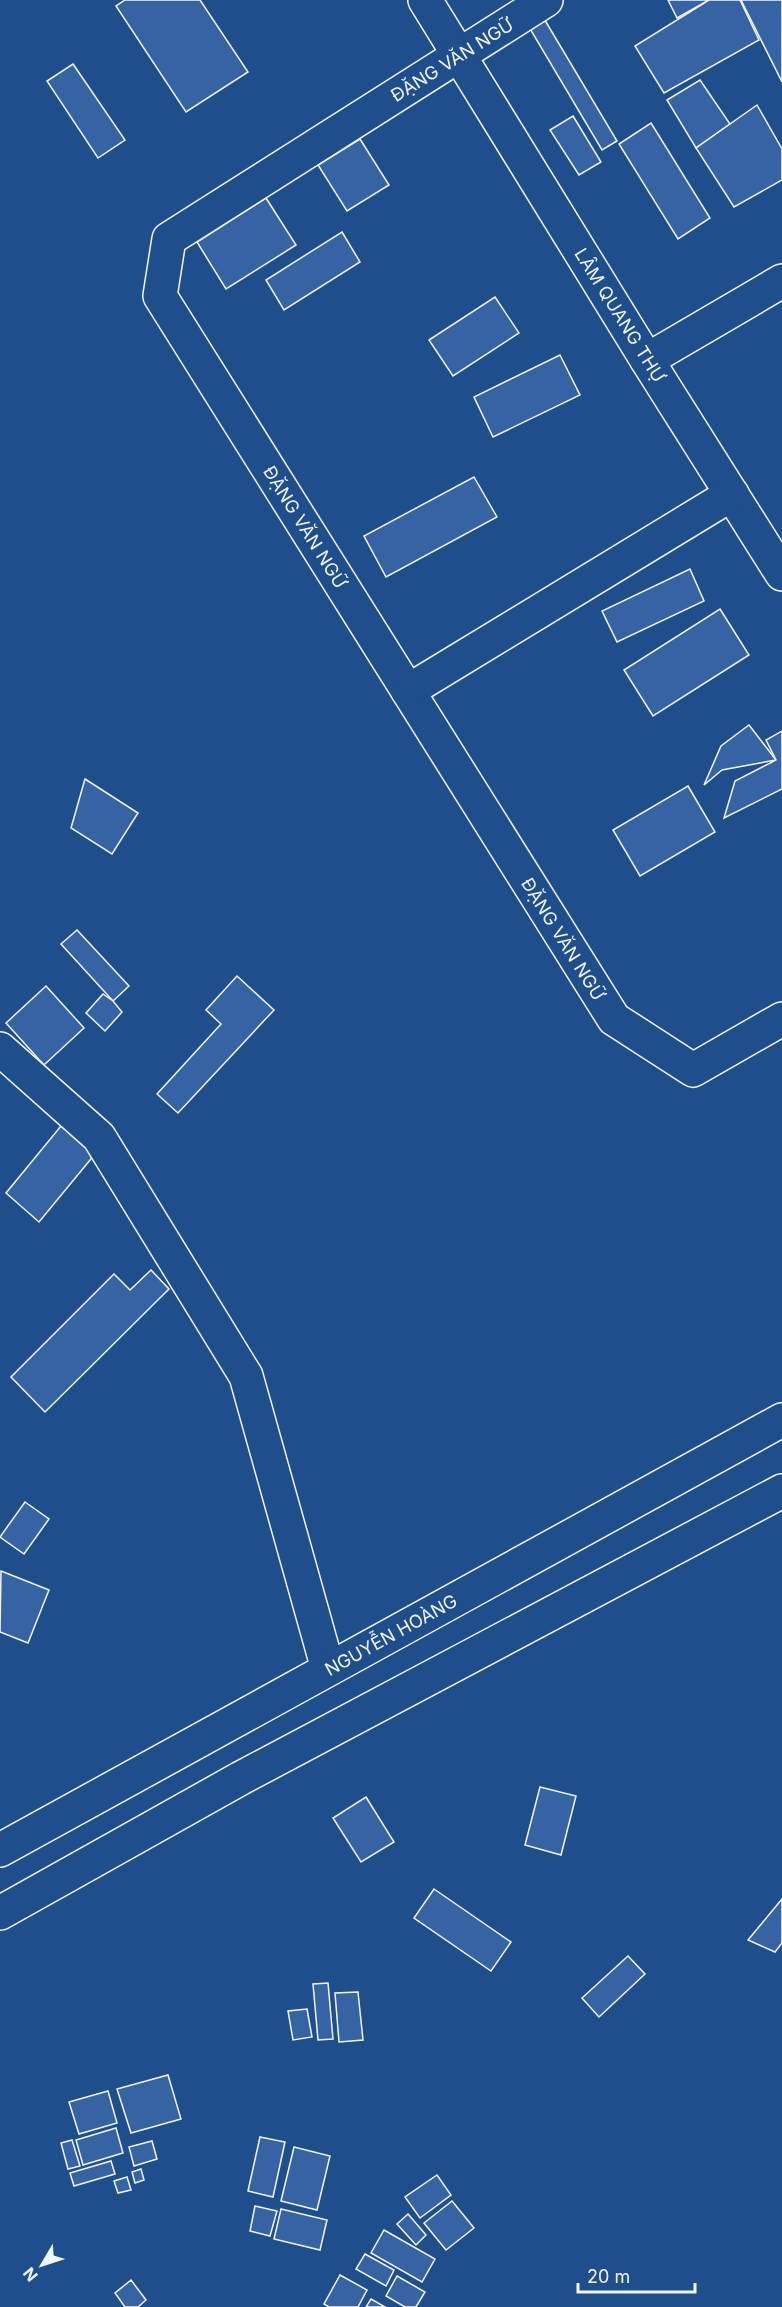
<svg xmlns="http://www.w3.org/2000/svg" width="782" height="2307" viewBox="0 0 782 2307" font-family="Inter,sans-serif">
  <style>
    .building { fill: #3563a3; stroke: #f2f6ff; stroke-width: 1.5 }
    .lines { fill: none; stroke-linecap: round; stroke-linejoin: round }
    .street-casing { stroke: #f2f6ff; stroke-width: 36 }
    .highway-casing { stroke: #f2f6ff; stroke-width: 36 }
    .street { stroke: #1f4e8c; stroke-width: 33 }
    .highway { stroke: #1f4e8c; stroke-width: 33 }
    .labels { text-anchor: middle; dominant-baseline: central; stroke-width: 4.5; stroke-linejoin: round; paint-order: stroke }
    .street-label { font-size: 18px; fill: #f2f6ff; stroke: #1f4e8c }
  </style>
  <rect width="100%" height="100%" fill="#1f4e8c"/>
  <g class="building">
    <polygon points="125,0 200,0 248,72 186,112 116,6"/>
    <polygon points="668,0 709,0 677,18"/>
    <polygon points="709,0 740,0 759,40 664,93 635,46"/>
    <polygon points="741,0 782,0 782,82"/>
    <polygon points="543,17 617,141 602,150 526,22"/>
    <polygon points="73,64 125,140 98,158 47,81"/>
    <polygon points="700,80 730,124 696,148 667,100"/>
    <polygon points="757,105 782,149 782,180 734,207 696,148"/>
    <polygon points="573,116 601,162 579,175 550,130"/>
    <polygon points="651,123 710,218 678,239 619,144"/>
    <polygon points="360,139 389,185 347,211 318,165"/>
    <polygon points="266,198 296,245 226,289 197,242"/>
    <polygon points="342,232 360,262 284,310 266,280"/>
    <polygon points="495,297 519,333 453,376 429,340"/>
    <polygon points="560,355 580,395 493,437 474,397"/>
    <polygon points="474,477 497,517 386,577 364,536"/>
    <polygon points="690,569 704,601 617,642 602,611"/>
    <polygon points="720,609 749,655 653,716 624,670"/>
    <polygon points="749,725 776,760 722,770 704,785 721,746"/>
    <polygon points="782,731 782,789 724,818 735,781 776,760 766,740"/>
    <polygon points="85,779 138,813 112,854 71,828"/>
    <polygon points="688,786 715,832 640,876 613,830"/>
    <polygon points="77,930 129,986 113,1001 61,944"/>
    <polygon points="237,976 274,1010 178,1113 157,1094 221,1024 206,1010"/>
    <polygon points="46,986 84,1028 44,1065 6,1023"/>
    <polygon points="103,994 113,1001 122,1012 105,1031 86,1013"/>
    <polygon points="61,1126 95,1154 39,1222 6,1193"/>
    <polygon points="151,1270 169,1289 45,1412 11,1377 114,1274 130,1290"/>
    <polygon points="25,1502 49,1519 24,1554 0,1537"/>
    <polygon points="1,1571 49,1590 28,1643 0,1632"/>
    <polygon points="540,1787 576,1796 561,1855 525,1845"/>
    <polygon points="366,1797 394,1842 361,1862 333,1818"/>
    <polygon points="434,1889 511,1942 491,1971 414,1918"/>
    <polygon points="782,1899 782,1943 775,1952 748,1940"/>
    <polygon points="628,1956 645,1974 599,2017 582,1998"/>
    <polygon points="328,1983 333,2039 318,2040 313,1984"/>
    <polygon points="358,1992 363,2040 339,2042 335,1993"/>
    <polygon points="307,2009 312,2037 293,2040 288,2011"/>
    <polygon points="168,2075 181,2119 131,2133 117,2089"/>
    <polygon points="108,2091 117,2123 79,2134 69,2102"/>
    <polygon points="116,2128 123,2153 83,2165 76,2140"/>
    <polygon points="260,2137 285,2142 273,2197 248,2191"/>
    <polygon points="72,2140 80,2166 68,2169 61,2143"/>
    <polygon points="152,2141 157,2159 134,2166 129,2147"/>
    <polygon points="294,2147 330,2156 317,2210 281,2201"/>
    <polygon points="111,2161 115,2174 74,2186 70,2173"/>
    <polygon points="141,2169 144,2180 135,2183 132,2172"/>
    <polygon points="437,2175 451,2195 420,2218 405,2197"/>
    <polygon points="127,2177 131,2190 118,2193 114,2181"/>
    <polygon points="452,2201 474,2228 446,2250 424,2223"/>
    <polygon points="255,2206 277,2211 270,2236 250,2231"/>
    <polygon points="281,2209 327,2220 320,2250 274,2239"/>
    <polygon points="408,2214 426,2235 416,2245 397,2224"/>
    <polygon points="384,2230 435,2259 422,2282 371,2253"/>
    <polygon points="365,2254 394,2270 386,2286 356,2269"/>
    <polygon points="340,2275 367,2290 358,2307 329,2307 324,2304"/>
    <polygon points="397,2276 425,2292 416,2307 405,2307 386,2296"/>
    <polygon points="131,2280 146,2300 138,2307 125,2307 115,2293"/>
    <polygon points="371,2299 385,2307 366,2307"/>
  </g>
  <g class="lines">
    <defs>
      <g id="street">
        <polyline points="425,0 647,360 782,574"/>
        <polyline points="546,0 169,239 160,296 614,1019 693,1070 782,1019"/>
        <polyline points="647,360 782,281"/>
        <polyline points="408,691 732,494"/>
        <polyline points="0,1049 99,1137 246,1376 328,1669"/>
      </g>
      <g id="highway">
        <polyline points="0,1850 782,1420"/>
        <polyline points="0,1913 241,1778 782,1491"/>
      </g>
    </defs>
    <use href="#street" class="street-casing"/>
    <use href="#highway" class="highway-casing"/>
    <use href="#street" class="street"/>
    <use href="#highway" class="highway"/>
  </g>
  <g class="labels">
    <g class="street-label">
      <text transform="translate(452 60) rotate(-32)">ĐẶNG VĂN NGỮ</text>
      <text transform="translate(620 315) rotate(58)">LÂM QUANG THỰ</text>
      <text transform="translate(305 527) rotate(58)">ĐẶNG VĂN NGỮ</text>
      <text transform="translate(563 939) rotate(58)">ĐẶNG VĂN NGỮ</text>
      <text transform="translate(391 1635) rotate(-29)">NGUYỄN HOÀNG</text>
    </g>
  </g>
  <g transform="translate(42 2265) rotate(231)" stroke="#1f4e8c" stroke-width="4.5" paint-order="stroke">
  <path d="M0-4.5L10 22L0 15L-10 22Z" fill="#f2f6ff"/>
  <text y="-9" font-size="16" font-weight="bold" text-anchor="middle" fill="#f2f6ff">N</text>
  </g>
  <path d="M578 2283v9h117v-9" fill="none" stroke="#f2f6ff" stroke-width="3"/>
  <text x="587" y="2283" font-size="18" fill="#f2f6ff" stroke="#1f4e8c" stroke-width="4.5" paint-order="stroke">20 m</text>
</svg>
